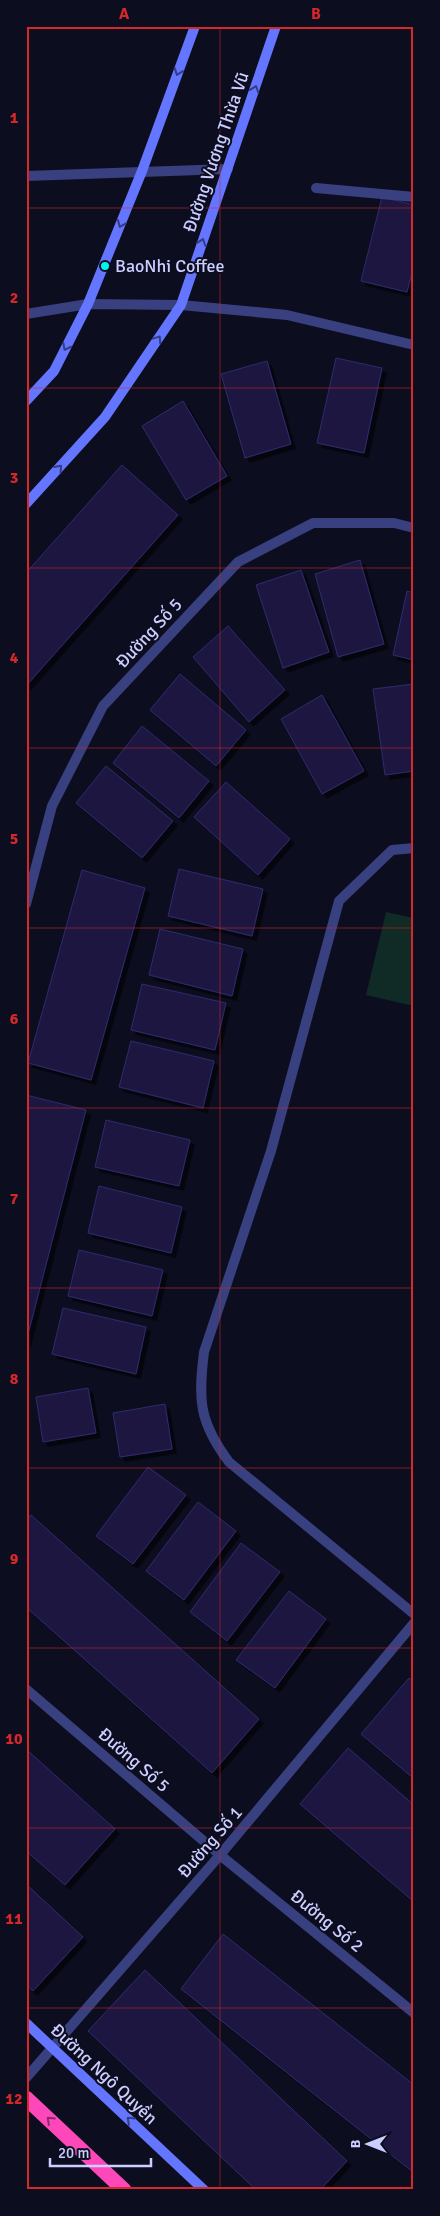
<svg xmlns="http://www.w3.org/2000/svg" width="440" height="2216" viewBox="0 0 440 2216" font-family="Signika,sans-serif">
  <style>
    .pitch { fill: #102a25 }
    .building { fill: #1b1941; stroke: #2e2b6d; filter: url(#shadow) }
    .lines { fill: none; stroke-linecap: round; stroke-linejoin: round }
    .lane { stroke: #38407f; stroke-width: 10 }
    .street { stroke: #38407f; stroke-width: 10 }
    .secondary { stroke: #6476ff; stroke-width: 10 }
    .highway { stroke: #fe48ba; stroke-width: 15 }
    .oneway { stroke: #343c84 }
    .oneway2 { stroke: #862a6d }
    .grid { fill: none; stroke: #d62828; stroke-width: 1; stroke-opacity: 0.55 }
    .poi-dot { fill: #01f6eb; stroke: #0d0d20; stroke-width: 2 }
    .labels { text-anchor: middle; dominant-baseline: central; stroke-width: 4; stroke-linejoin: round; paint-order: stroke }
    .street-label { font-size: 18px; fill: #ccceff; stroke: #0d0d20 }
    .poi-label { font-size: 18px; fill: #ccceff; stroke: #0d0d20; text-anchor: start }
    .neatline { fill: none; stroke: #d62828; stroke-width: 2 }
    .grid-label { font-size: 16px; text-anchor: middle; font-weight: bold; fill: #d62828 }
  </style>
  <defs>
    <filter id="shadow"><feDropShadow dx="4.5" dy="4.5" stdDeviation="0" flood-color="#0009"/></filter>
  </defs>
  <rect width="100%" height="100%" fill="#0d0d20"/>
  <polygon class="pitch" points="386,912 414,918 414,1006 366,995"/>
  <g class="building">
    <polygon points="382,197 414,205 414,265 407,292 361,281"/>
    <polygon points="336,358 382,368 364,453 317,443"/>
    <polygon points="267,361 291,444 245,458 221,374"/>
    <polygon points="183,401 227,476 186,500 142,426"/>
    <polygon points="122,465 178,515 26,686 26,573"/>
    <polygon points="360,560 384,644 338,657 315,574"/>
    <polygon points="301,570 329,652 283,668 256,585"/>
    <polygon points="407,591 414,593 414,660 393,655"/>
    <polygon points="228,626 285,690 249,722 193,657"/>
    <polygon points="180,674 246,730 216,766 150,710"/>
    <polygon points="414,684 414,771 385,775 373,689"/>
    <polygon points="322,695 364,771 322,794 281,719"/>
    <polygon points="142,726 209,781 179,818 113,763"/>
    <polygon points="106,766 173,821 142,858 76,803"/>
    <polygon points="226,782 290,839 258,875 194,817"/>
    <polygon points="179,869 263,889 252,936 168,916"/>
    <polygon points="82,870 145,888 91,1080 28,1063"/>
    <polygon points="160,929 243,949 232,996 149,975"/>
    <polygon points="142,984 226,1003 215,1050 131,1030"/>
    <polygon points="131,1041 214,1061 203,1108 119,1087"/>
    <polygon points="26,1095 86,1110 26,1342"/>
    <polygon points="106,1120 190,1140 179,1186 95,1167"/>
    <polygon points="99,1186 182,1207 171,1253 88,1233"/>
    <polygon points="79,1250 163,1270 152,1316 68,1296"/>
    <polygon points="63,1308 146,1327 136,1374 52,1354"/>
    <polygon points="88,1388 96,1433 43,1442 36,1397"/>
    <polygon points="165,1404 172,1449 120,1457 113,1413"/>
    <polygon points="148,1467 186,1495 133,1564 96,1536"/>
    <polygon points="198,1502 236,1531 184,1600 146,1571"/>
    <polygon points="31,1515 259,1719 212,1773 26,1607 26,1520"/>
    <polygon points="241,1543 280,1572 227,1641 190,1612"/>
    <polygon points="289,1591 326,1619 275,1688 236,1660"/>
    <polygon points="409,1678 414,1682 414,1779 361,1734"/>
    <polygon points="348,1748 414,1805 414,1902 300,1804"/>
    <polygon points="26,1749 115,1829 65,1885 26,1851"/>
    <polygon points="26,1884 83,1937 33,1991 26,1985"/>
    <polygon points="223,1934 414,2085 414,2173 181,1989"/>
    <polygon points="145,1970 347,2161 320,2190 256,2190 88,2031"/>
  </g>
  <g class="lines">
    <polyline class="lane" points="316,188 414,197"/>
    <g class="street">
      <polyline points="26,176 228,169"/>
      <polyline points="26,314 88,304 181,305 287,315 414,345"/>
      <path d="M414 848 392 850 339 901 271 1151 204 1352C198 1400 199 1422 229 1462L414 1614"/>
      <polyline points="26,904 52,806 103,706 238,562 313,523 394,523 414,528"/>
      <polyline points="26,1689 220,1855 414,2013"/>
      <polyline points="26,2078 220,1855 414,1623"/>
    </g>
    <g class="secondary">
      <polyline points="26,401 54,371 88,304 142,171 195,26"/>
      <polyline points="26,504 105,417 181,305 276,26"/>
      <polyline points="26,2023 204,2190"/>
    </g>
    <polyline class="highway" points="26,2098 124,2190"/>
  </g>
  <defs><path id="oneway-chevron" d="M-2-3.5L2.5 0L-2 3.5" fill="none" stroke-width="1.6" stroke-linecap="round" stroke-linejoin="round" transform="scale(1.25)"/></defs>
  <g class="oneway">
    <use href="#oneway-chevron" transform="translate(178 72) rotate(110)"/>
    <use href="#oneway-chevron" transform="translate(255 89) rotate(-71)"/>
    <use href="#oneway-chevron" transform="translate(121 224) rotate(112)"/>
    <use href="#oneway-chevron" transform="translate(202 242) rotate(-71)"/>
    <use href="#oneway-chevron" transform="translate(158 339) rotate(-56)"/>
    <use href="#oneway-chevron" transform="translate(66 347) rotate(117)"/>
    <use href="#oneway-chevron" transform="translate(59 468) rotate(-48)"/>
    <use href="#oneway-chevron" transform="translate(130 2120) rotate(-137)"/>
  </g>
  <use class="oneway2" href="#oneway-chevron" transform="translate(50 2120) rotate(-137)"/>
  <path class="grid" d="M220 26V2190M26 208H414M26 388H414M26 568H414M26 748H414M26 928H414M26 1108H414M26 1288H414M26 1468H414M26 1648H414M26 1828H414M26 2008H414"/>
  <circle class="poi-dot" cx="105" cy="266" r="5"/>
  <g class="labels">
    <g class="street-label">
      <text transform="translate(216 152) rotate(-71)">Đường Vương Thừa Vũ</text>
      <text transform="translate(149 633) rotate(-47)">Đường Số 5</text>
      <text transform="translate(134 1760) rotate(41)">Đường Số 5</text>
      <text transform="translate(210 1842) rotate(-49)">Đường Số 1</text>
      <text transform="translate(327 1921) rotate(39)">Đường Số 2</text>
      <text transform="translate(104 2074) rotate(43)">Đường Ngô Quyền</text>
    </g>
    <g class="poi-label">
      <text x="115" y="266">BaoNhi Coffee</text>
    </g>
  </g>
  <rect width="440" height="2216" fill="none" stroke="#0d0d20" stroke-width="55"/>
  <g transform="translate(368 2144) rotate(270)" stroke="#0d0d20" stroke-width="4" paint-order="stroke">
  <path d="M0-4L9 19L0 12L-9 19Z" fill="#ccceff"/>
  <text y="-8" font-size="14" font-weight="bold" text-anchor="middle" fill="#ccceff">B</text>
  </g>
  <path d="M50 2158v8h101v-8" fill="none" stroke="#ccceff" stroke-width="2.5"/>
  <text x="58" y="2158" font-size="15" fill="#ccceff" stroke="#0d0d20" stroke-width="4" paint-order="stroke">20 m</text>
  <rect x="28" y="28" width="384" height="2160" class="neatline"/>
  <g class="grid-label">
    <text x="124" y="19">A</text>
    <text x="316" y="19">B</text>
    <text x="14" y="123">1</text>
    <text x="14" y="303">2</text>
    <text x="14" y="483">3</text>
    <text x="14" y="663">4</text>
    <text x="14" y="844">5</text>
    <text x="14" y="1024">6</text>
    <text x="14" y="1204">7</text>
    <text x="14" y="1384">8</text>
    <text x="14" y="1564">9</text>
    <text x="14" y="1744">10</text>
    <text x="14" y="1924">11</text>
    <text x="14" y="2104">12</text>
  </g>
</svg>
